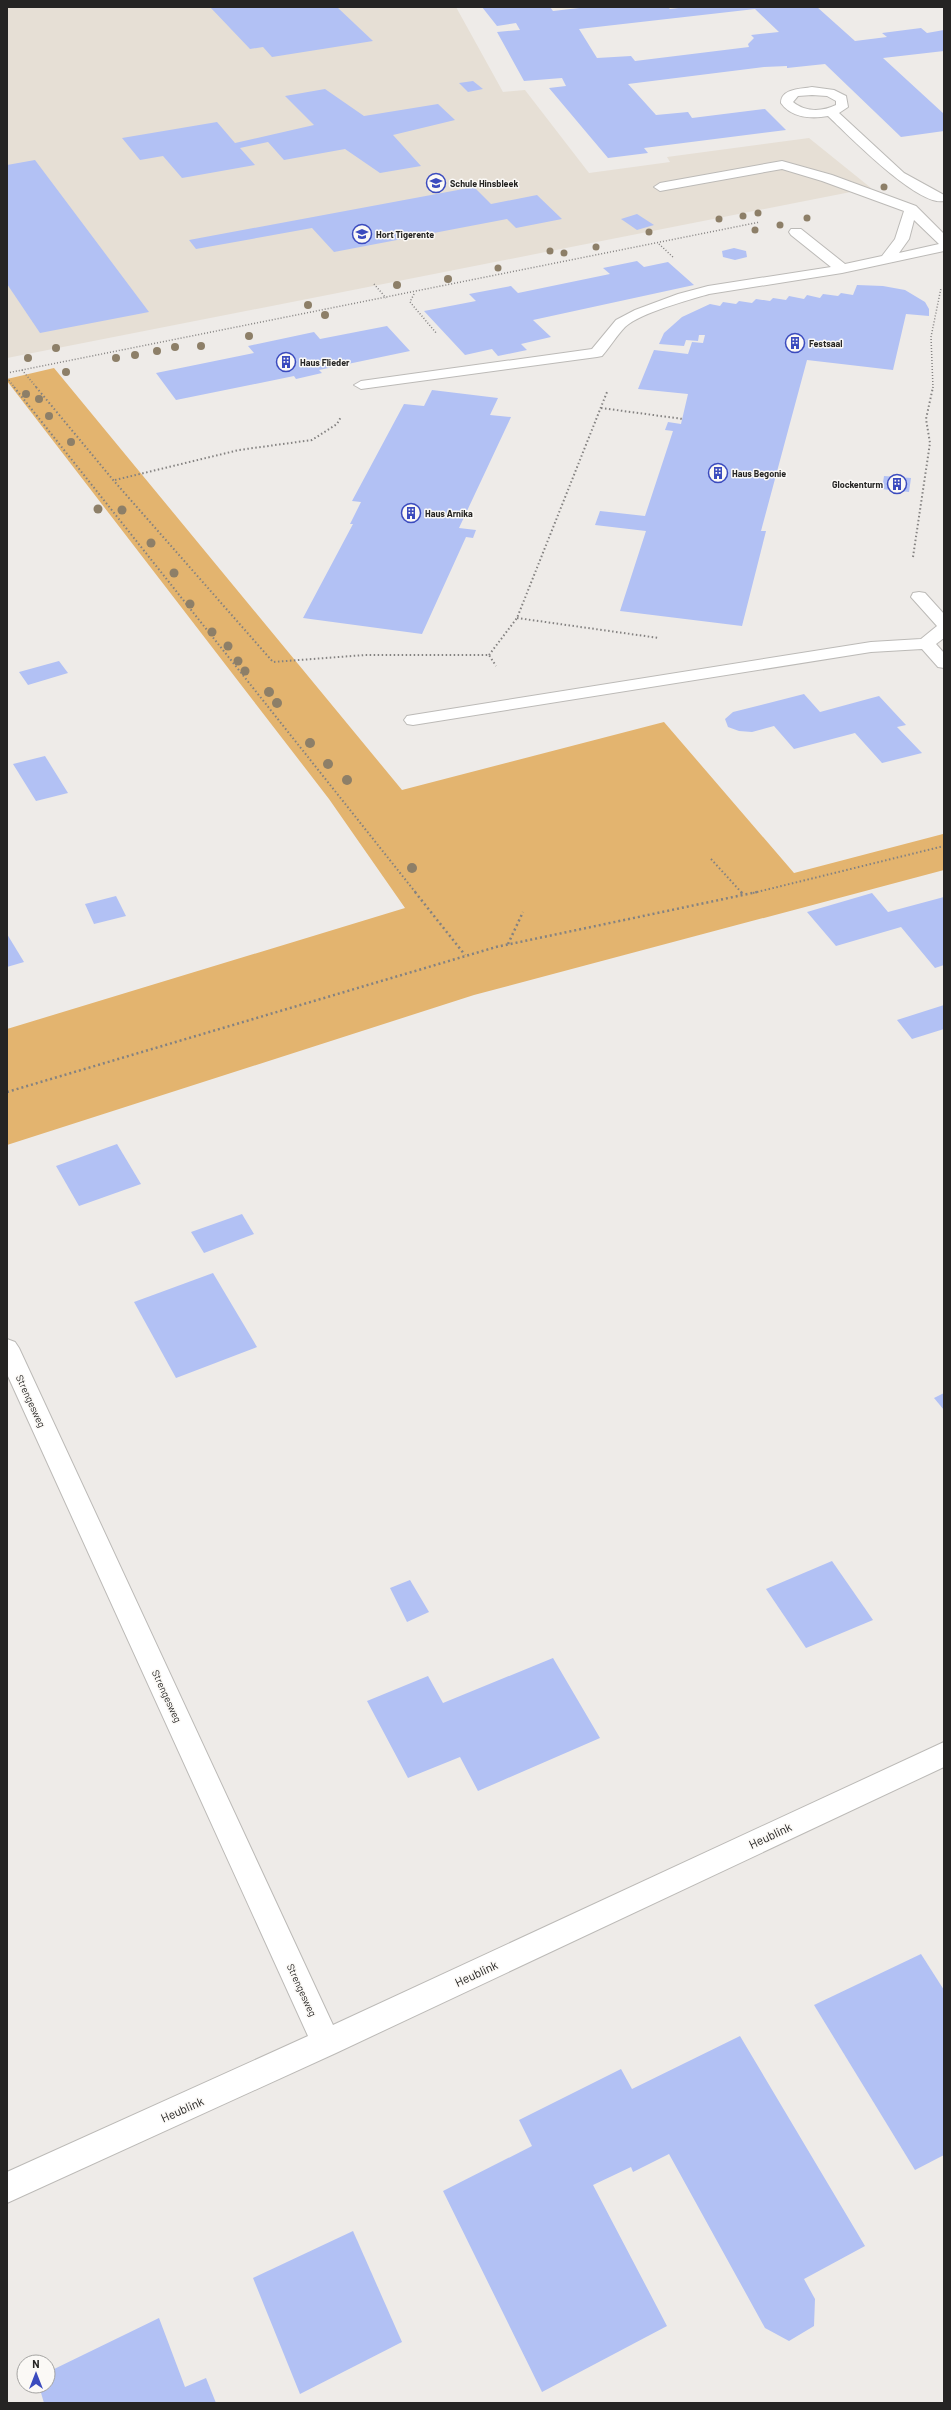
<svg xmlns="http://www.w3.org/2000/svg" width="951" height="2410" viewBox="0 0 951 2410" font-family="Barlow,sans-serif">
  <style>
    .built { fill: #e6dfd5 }
    .green { fill: #e3b46f }
    .building { fill: #b2c1f4; fill-rule: evenodd }
    .lines { fill: none; stroke-linecap: round; stroke-linejoin: round }
    .minor-casing { stroke: #bcbab7; stroke-width: 2 }
    .path-far2 { stroke: #848281; stroke-width: 1.5; stroke-dasharray: 1 2; stroke-linecap: butt }
    .path-far1 { stroke: #848281; stroke-width: 2; stroke-dasharray: 1.5 2.5; stroke-linecap: butt }
    .path { stroke: #848281; stroke-width: 2.5; stroke-dasharray: 2 3; stroke-linecap: butt }
    .minor { fill: #fff; fill-rule: evenodd }
    .tree { fill: #8d7f68 }
    .labels { text-anchor: middle; dominant-baseline: central; stroke-width: 3; stroke-linejoin: round; paint-order: stroke }
    .far-poi-label { font-size: 9px; font-weight: bold; fill: #252423; stroke: #fbf9f6; text-anchor: start }
    .street-label { font-size: 10px; fill: #252423; stroke: #fbf9f6 }
    .near-street-label { font-size: 12px; fill: #252423; stroke: #fbf9f6 }
  </style>
  <rect width="100%" height="100%" fill="#eeebe8"/>
  <polygon class="built" points="7,7 456,7 503,92 525,90 589,173 670,162 667,157 809,138 871,188 7,358"/>
  <polygon class="green" points="54,368 402,790 664,722 794,873 943,834 944,870 474,995 7,1145 7,1029 405,908 329,799 7,381 7,379"/>
  <g class="building">
    <polygon points="210,7 337,7 373,41 272,57 263,47 250,49"/>
    <path d="M482 7H550L553 11 588 7H668L670 9 687 7H817L855 41 887 37 882 33 921 28 927 33 944 30V51L883 58 944 114V131L901 137 825 64 787 68V66L764 67 628 84 656 115 688 112 692 118 765 109 786 130 644 148 648 153 608 158 549 88 566 86 562 78 524 81 497 32 520 30 516 23 497 26ZM755 9 779 32 751 35 754 38 748 44 749 47 635 61 631 56 597 58 579 29Z"/>
    <polygon points="473,81 483,89 468,92 459,83"/>
    <polygon points="325,89 364,116 438,104 455,120 393,135 421,166 380,173 345,149 284,160 268,142 240,148 255,165 182,178 163,156 140,160 122,138 217,122 235,143 314,125 285,96"/>
    <polygon points="35,160 149,312 40,333 7,284 7,165"/>
    <polygon points="474,187 491,204 537,195 562,219 516,228 507,219 334,252 312,228 196,249 189,240"/>
    <polygon points="637,214 654,225 637,230 621,219"/>
    <polygon points="734,248 746,251 747,257 735,260 723,257 722,251"/>
    <polygon points="637,261 644,267 668,262 694,285 533,320 551,337 521,344 527,350 498,356 492,349 465,355 424,311 476,301 469,294 511,286 518,293 610,274 603,268"/>
    <polygon points="857,285 883,286 905,290 925,302 929,309 929,316 906,314 893,370 807,360 761,531 766,531 742,626 620,611 646,531 595,525 600,511 645,516 673,431 665,430 668,422 681,424 688,394 638,389 654,350 688,354 692,342 703,343 705,335 699,335 698,341 686,340 684,346 659,344 664,333 682,317 710,304 720,306 723,302 736,304 739,301 752,303 756,299 770,301 773,298 786,300 789,296 804,299 807,295 820,298 823,294 838,296 841,293 853,295"/>
    <polygon points="387,326 410,351 319,370 322,373 296,379 294,376 176,400 156,373 254,353 248,346 314,332 320,339"/>
    <polygon points="432,390 498,398 490,415 511,417 459,528 476,530 473,538 466,537 422,634 303,618 353,524 350,524 361,502 352,501 404,404 424,406"/>
    <polygon points="884,476 911,478 909,492 882,489"/>
    <polygon points="59,661 68,673 28,685 19,672"/>
    <polygon points="804,694 820,712 879,696 906,725 897,727 922,753 882,763 855,733 794,749 774,726 752,732 739,731 728,727 725,719 733,712"/>
    <polygon points="45,756 68,793 36,801 13,764"/>
    <polygon points="872,893 888,912 944,897 944,965 935,968 901,927 836,946 807,912"/>
    <polygon points="116,896 126,916 94,924 85,904"/>
    <polygon points="7,934 24,962 7,967"/>
    <polygon points="944,1005 944,1029 912,1039 897,1020"/>
    <polygon points="117,1144 141,1184 79,1206 56,1166"/>
    <polygon points="242,1214 254,1234 204,1253 191,1232"/>
    <polygon points="213,1273 257,1347 176,1378 134,1302"/>
    <polygon points="944,1393 944,1410 934,1398"/>
    <polygon points="832,1561 873,1620 806,1648 766,1589"/>
    <polygon points="410,1580 429,1612 407,1622 390,1588"/>
    <polygon points="553,1658 600,1738 478,1791 460,1757 408,1778 367,1701 428,1676 443,1703"/>
    <polygon points="921,1954 944,1990 944,2155 915,2170 814,2005"/>
    <polygon points="740,2036 865,2246 804,2279 815,2299 814,2326 789,2341 765,2328 669,2154 633,2172 631,2167 593,2185 667,2326 542,2392 443,2191 532,2146 519,2120 621,2069 632,2089"/>
    <polygon points="353,2231 402,2342 300,2394 253,2278"/>
    <polygon points="159,2318 185,2387 206,2378 216,2403 44,2403 39,2386 48,2386 48,2372"/>
  </g>
  <g class="lines">
    <defs>
      <g id="minor">
        <path d="M812 87 834 90 846 96 848 107 839 113 904 173 944 195V201C918 207 847 134 828 116 812 119 791 118 781 103 781 88 802 89 812 87ZM812 95 827 96 836 101V105C822 112 805 112 793 102L798 96Z"/>
        <path d="M782 161 832 175 916 206 944 234V251L842 273 709 294C689 300 640 313 625 327 617 335 610 347 602 356L597 357 361 389 354 385 361 381 592 349 616 320 635 310 678 294 708 286 831 267 791 235 789 232 791 229H801L845 264 882 256 895 239 904 211 822 181 782 169 660 191 654 187 660 183ZM914 220 939 244 899 253 909 239Z"/>
        <polygon points="919,592 925,593 944,614 944,638 936,644 944,653 944,668 938,667 922,649 871,652 413,725 407,724 404,720 407,716 413,715 871,642 921,639 937,626 911,597 913,593"/>
        <polygon points="7,1339 15,1342 19,1348 333,2025 944,1742 944,1767 336,2053 7,2203 7,2172 308,2036 7,1374"/>
      </g>
    </defs>
    <use href="#minor" class="minor-casing"/>
    <g class="path-far2">
      <polyline points="659,244 674,258"/>
      <polyline points="374,284 386,298"/>
      <polyline points="414,294 410,302 437,334"/>
      <polyline points="22,370 37,388"/>
      <polyline points="7,373 760,222"/>
      <polyline points="7,378 15,388"/>
      <polyline points="933,388 931,337 941,288"/>
    </g>
    <g class="path-far1">
      <polyline points="14,387 416,893"/>
      <polyline points="36,387 114,481 273,662 365,655 489,655 496,666"/>
      <polyline points="601,408 683,419"/>
      <polyline points="115,480 239,450 312,440 337,424 341,417"/>
      <polyline points="913,557 930,443 926,419 933,387"/>
      <polyline points="517,618 659,638"/>
      <polyline points="489,655 517,618 607,392"/>
      <polyline points="711,859 742,893"/>
      <polyline points="753,893 944,846"/>
    </g>
    <g class="path">
      <polyline points="415,892 465,955"/>
      <polyline points="741,892 743,895"/>
      <polyline points="508,944 523,912"/>
      <polyline points="7,1092 496,947 757,892"/>
    </g>
    <use href="#minor" class="minor"/>
  </g>
  <g class="tree">
    <circle cx="884" cy="187" r="3.5"/>
    <circle cx="758" cy="213" r="3.5"/>
    <circle cx="743" cy="216" r="3.5"/>
    <circle cx="807" cy="218" r="3.5"/>
    <circle cx="719" cy="219" r="3.5"/>
    <circle cx="780" cy="225" r="3.5"/>
    <circle cx="755" cy="230" r="3.5"/>
    <circle cx="649" cy="232" r="3.5"/>
    <circle cx="596" cy="247" r="3.5"/>
    <circle cx="550" cy="251" r="3.5"/>
    <circle cx="564" cy="253" r="3.5"/>
    <circle cx="498" cy="268" r="3.5"/>
    <circle cx="448" cy="279" r="4"/>
    <circle cx="397" cy="285" r="4"/>
    <circle cx="308" cy="305" r="4"/>
    <circle cx="325" cy="315" r="4"/>
    <circle cx="249" cy="336" r="4"/>
    <circle cx="201" cy="346" r="4"/>
    <circle cx="175" cy="347" r="4"/>
    <circle cx="56" cy="348" r="4"/>
    <circle cx="157" cy="351" r="4"/>
    <circle cx="135" cy="355" r="4"/>
    <circle cx="28" cy="358" r="4"/>
    <circle cx="116" cy="358" r="4"/>
    <circle cx="66" cy="372" r="4"/>
    <circle cx="26" cy="394" r="4"/>
    <circle cx="39" cy="399" r="4"/>
    <circle cx="49" cy="416" r="4"/>
    <circle cx="71" cy="442" r="4"/>
    <circle cx="98" cy="509" r="4.5"/>
    <circle cx="122" cy="510" r="4.5"/>
    <circle cx="151" cy="543" r="4.5"/>
    <circle cx="174" cy="573" r="4.5"/>
    <circle cx="190" cy="604" r="4.5"/>
    <circle cx="212" cy="632" r="4.5"/>
    <circle cx="228" cy="646" r="4.5"/>
    <circle cx="238" cy="661" r="4.5"/>
    <circle cx="245" cy="671" r="4.5"/>
    <circle cx="269" cy="692" r="5"/>
    <circle cx="277" cy="703" r="5"/>
    <circle cx="310" cy="743" r="5"/>
    <circle cx="328" cy="764" r="5"/>
    <circle cx="347" cy="780" r="5"/>
    <circle cx="412" cy="868" r="5"/>
  </g>
  <defs>
    <symbol id="school-ring" viewBox="-11 -11 22 22"><circle r="9.5" fill="#fbf9f6" stroke="#3b4bbe" stroke-width="1.5"/><path d="M0-5L7-2L0 1L-7-2ZM-4 1L0 2.5L4 1V4Q0 6-4 4Z" fill="#3b4bbe"/></symbol>
    <symbol id="building-ring" viewBox="-11 -11 22 22"><circle r="9.5" fill="#fbf9f6" stroke="#3b4bbe" stroke-width="1.5"/><path d="M-4-6H4V6H1V3H-1V6H-4ZM-2.5-4.3h1.7v1.8h-1.7ZM.8-4.3h1.7v1.8H.8ZM-2.5-1h1.7V.8h-1.7ZM.8-1h1.7V.8H.8Z" fill="#3b4bbe"/></symbol>
  </defs>
  <g fill-rule="evenodd">
    <use href="#school-ring" x="425" y="172" width="22" height="22"/>
    <use href="#school-ring" x="351" y="223" width="22" height="22"/>
    <use href="#building-ring" x="784" y="332" width="22" height="22"/>
    <use href="#building-ring" x="275" y="351" width="22" height="22"/>
    <use href="#building-ring" x="707" y="462" width="22" height="22"/>
    <use href="#building-ring" x="886" y="473" width="22" height="22"/>
    <use href="#building-ring" x="400" y="502" width="22" height="22"/>
  </g>
  <g class="labels">
    <g class="far-poi-label">
      <text x="450" y="183">Schule Hinsbleek</text>
      <text x="376" y="234">Hort Tigerente</text>
      <text x="809" y="343">Festsaal</text>
      <text x="300" y="362">Haus Flieder</text>
      <text x="732" y="473">Haus Begonie</text>
      <text x="883" y="484" text-anchor="end">Glockenturm</text>
      <text x="425" y="513">Haus Arnika</text>
    </g>
    <g class="street-label">
      <text transform="translate(31 1401) rotate(65)">Strengesweg</text>
      <text transform="translate(167 1696) rotate(65)">Strengesweg</text>
      <text transform="translate(302 1990) rotate(65)">Strengesweg</text>
    </g>
    <g class="near-street-label">
      <text transform="translate(770 1835) rotate(-25)">Heublink</text>
      <text transform="translate(476 1973) rotate(-25)">Heublink</text>
      <text transform="translate(182 2109) rotate(-24)">Heublink</text>
    </g>
  </g>
  <rect width="951" height="2410" fill="none" stroke="#252423" stroke-width="16"/>
  <g transform="translate(36 2374)"><circle r="19" fill="#fbf9f6" stroke="#a5a4a2"/>
  <path d="M0-3L7 15L0 10L-7 15Z" fill="#3b4bbe"/>
  <text y="-6" font-size="11" font-weight="bold" text-anchor="middle" fill="#252423">N</text>
  </g>
</svg>
